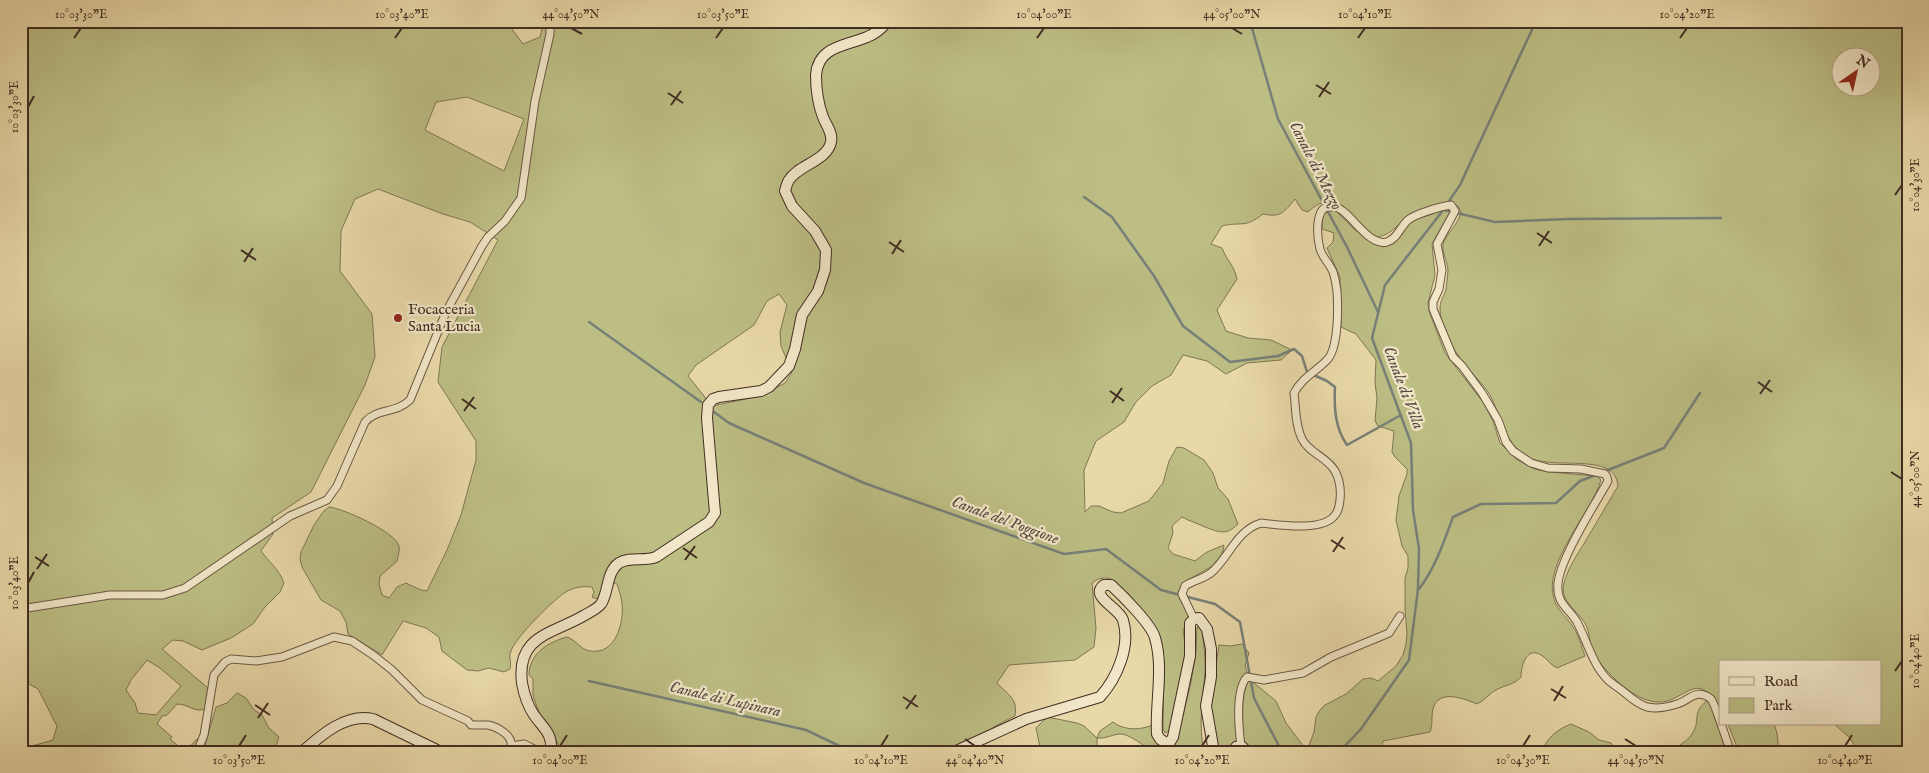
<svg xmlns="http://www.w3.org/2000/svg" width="1929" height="773" viewBox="0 0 1929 773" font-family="'IM FELL English',serif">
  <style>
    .green { fill: #bcbe84; stroke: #7f7654; fill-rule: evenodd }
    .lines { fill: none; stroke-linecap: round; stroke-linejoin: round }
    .stream { stroke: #778079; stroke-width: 2.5 }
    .street-casing { stroke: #6c5844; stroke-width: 9 }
    .secondary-casing { stroke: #422d23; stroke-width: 12 }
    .street { stroke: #f1e6c7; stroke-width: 7 }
    .secondary { stroke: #f1e6c7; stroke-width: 10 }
    .ticks { fill: none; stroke: #422d23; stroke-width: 2 }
    .poi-dot { fill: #8f2418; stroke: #f1e6c7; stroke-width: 2 }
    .labels { text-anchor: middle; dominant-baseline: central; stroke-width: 4.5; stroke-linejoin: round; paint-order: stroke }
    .poi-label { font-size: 15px; fill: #422d23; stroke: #f1e6c7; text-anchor: start }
    .water-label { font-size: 16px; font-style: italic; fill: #544940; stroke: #f1e6c7 }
    .neatline { fill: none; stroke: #422d23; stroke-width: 2 }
    .ticks-label { font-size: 12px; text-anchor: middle; fill: #422d23 }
  </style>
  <rect width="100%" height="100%" fill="#e9d9a9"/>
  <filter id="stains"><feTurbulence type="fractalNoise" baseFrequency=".004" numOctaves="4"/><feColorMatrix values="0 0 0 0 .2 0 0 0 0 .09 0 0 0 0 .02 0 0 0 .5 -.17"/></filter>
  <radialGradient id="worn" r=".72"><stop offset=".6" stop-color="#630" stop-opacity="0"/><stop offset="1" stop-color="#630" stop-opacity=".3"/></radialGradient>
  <g class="green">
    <path d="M21 21H506L523 44 540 37 544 21H1908V752H1859L1849 737 1834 724H1880V662H1720V707C1695 667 1685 704 1656 702 1633 700 1605 672 1594 654 1589 645 1590 633 1586 625 1578 610 1559 602 1564 583 1568 568 1577 555 1585 542 1596 523 1607 505 1618 486 1616 450 1550 472 1526 456 1504 442 1501 416 1490 395 1485 386 1477 379 1470 371 1456 354 1440 330 1440 308 1440 301 1444 296 1446 290 1447 284 1447 277 1448 271 1448 262 1440 250 1444 241 1449 231 1458 224 1461 213L1459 207 1449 202C1437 206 1422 208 1411 215 1398 222 1394 234 1378 237 1352 226 1340 182 1308 212L1302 210 1295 199C1284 212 1281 218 1263 214 1244 229 1242 221 1222 226L1211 244 1222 248C1227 261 1234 265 1237 279L1217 310 1226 331 1248 338 1271 340 1292 350 1281 360 1247 363 1226 374 1207 361 1183 355 1171 375 1152 386 1136 402 1124 422 1096 441 1084 470 1085 512 1091 506H1099L1113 512 1121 513 1149 501 1163 483 1169 461 1177 447 1184 448 1204 460 1213 473 1218 488 1228 499 1238 524C1226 536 1219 532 1205 527 1197 523 1189 521 1182 517L1172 526 1173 533 1168 548 1173 554 1195 561 1207 552 1224 545C1222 573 1189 570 1178 592L1180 599 1189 614 1183 631 1187 655 1169 731 1165 733 1163 729 1164 660 1118 584C1110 576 1101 576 1092 583L1096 628 1094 647 1075 660 1009 665 997 683C1008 695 1018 698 1015 716 1000 724 978 731 980 752H562L552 732 542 720 533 696V679L529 675C529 654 548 642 567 637 576 640 581 650 590 651 616 655 624 623 622 603 621 597 619 590 617 584L612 582 598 599 592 597 594 592 592 587C584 586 574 587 566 592 554 599 515 638 511 651 508 657 512 662 510 669L504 672 489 668 478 671 467 670 442 651 439 637 426 628 403 621 382 655 348 634 346 622 340 611 321 600 302 567 300 559 301 552 314 525 323 512 329 507C342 508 396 532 399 546 400 550 398 557 397 561L380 576 379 584 382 595 389 598 397 587 406 583 421 590 427 591 447 550 461 515 476 460V441L438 382 442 347 498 240 470 222 443 214 378 189 355 199 341 231 340 271 372 314 375 357 365 385 311 492 272 518 273 534 261 551C269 562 279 569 284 583L280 592 265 607 253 624 231 638 202 650 183 641 173 640 162 649 208 688 206 709C193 713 189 704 177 704L167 715 162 716 157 724 172 737 170 739 185 752 197 739 199 740 194 752H28L32 746 53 740 57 726 38 689 29 684 21 686ZM1842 58H1872V88H1842ZM467 97 524 119 504 171 425 130 436 102ZM779 294 787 305 780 332 781 346 792 372 785 383 760 396 712 406 688 376 696 365 754 325 767 301ZM147 660 160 668 181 686 156 715 138 713 135 703 126 690 131 680Z"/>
    <path d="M1448 209 1450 212 1432 244 1435 275 1428 303 1429 311 1445 353 1483 402 1493 421 1500 443 1516 459 1534 469 1549 472 1597 476 1601 480C1592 512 1542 564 1554 599 1557 610 1567 617 1573 627 1579 635 1581 646 1585 656L1557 668C1550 665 1547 658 1541 655 1526 646 1521 667 1521 677 1514 685 1505 685 1496 690 1489 693 1485 701 1477 704 1465 699 1438 688 1433 709 1431 717 1433 725 1430 732L1383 741 1381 752H1252L1244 742 1231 752H1218L1213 731 1211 700 1219 645 1230 646 1242 644 1249 653 1245 666 1249 679 1276 701 1286 723 1307 751 1314 732 1316 717 1320 710 1325 705 1346 694 1363 679 1371 678 1378 681 1396 666 1403 655 1406 644 1407 633 1405 610V578L1408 568V556L1402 546 1396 520 1399 496 1407 474V469L1395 457 1392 452 1394 431 1378 426 1375 421 1377 398 1375 383 1376 360 1356 334 1341 327 1340 277 1327 248 1333 242 1334 233 1322 229 1323 214 1335 210 1355 230 1383 247C1404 240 1399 230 1414 220Z"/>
    <path d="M1197 627 1202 628C1203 642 1206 657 1205 671 1203 698 1198 725 1204 752H1151C1146 746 1128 734 1121 734 1113 734 1106 739 1097 738V752H1041L1036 728 1047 717 1077 723 1084 726 1097 738 1100 731 1113 722C1125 731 1140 730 1153 725L1171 745 1178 736 1191 682 1196 652Z"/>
    <polygon points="237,693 246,698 254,710 262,715 269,728 279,737 276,746 277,752 203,752 216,707 227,703"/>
    <path d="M1708 700 1713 709 1726 752H1671C1678 745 1686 743 1692 734 1702 719 1690 714 1708 700Z"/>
    <path d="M1571 724 1589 732 1599 740 1611 743 1615 747 1617 752H1542C1546 738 1558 729 1571 724Z"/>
    <polygon points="1728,724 1774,724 1777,733 1779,752 1739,752"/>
  </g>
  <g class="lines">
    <g class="stream">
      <polyline points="1250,21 1278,119 1347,247 1378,312"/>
      <path d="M1084 197 1112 217 1154 276 1183 326 1230 362 1278 356 1294 349 1302 356 1307 372 1327 381 1335 387C1334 408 1335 428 1347 445L1401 415"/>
      <polyline points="1447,204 1460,185 1536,21"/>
      <polyline points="1444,210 1495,222 1568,219 1721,218"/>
      <polyline points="589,322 701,402"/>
      <polyline points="714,412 729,423 864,483 1064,554 1106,549 1161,590 1215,604 1240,622 1254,698 1282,752"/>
      <polyline points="1603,472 1664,448 1700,393"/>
      <path d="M1419 589C1435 568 1444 542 1453 517L1481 504 1556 503 1580 481 1596 475"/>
      <polyline points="589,681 806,730 852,752"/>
      <polyline points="1899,750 1901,752"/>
      <polyline points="1339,752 1361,729 1409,660 1418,589 1419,549 1413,510 1411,443 1372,338 1385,285 1444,209"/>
    </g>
    <defs>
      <g id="street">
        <path d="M21 609 110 595H163L185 588 290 516 327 500 337 486 365 422C377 408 395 414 410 400L446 312 482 246 488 237 505 221 521 198 535 101 550 34V21"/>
        <path d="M1194 619 1182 594 1185 586C1194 580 1204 579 1212 572 1229 557 1237 530 1261 523 1279 525 1323 532 1335 515 1339 511 1339 506 1340 500 1341 490 1340 480 1335 471 1327 457 1309 453 1302 439 1295 425 1296 408 1294 393 1302 378 1315 372 1326 361 1339 350 1338 307 1337 291 1336 285 1335 277 1333 272 1330 264 1322 257 1320 249 1317 237 1314 206 1331 206 1349 206 1366 247 1387 242 1397 239 1401 226 1408 220 1415 214 1442 206 1451 205L1455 211 1437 244 1442 270 1439 289 1433 302V309L1453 357 1462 366 1482 393 1498 420 1506 442 1513 451 1531 463 1548 468 1581 469 1605 474 1607 477 1608 481C1594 506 1561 557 1558 583 1556 604 1568 607 1577 622 1587 641 1592 663 1607 679 1612 684 1619 688 1625 693 1632 699 1638 704 1647 707 1656 709 1668 707 1677 704 1689 701 1696 687 1711 699 1715 703 1727 743 1731 752"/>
        <polyline points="526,745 536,750"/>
        <path d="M1241 746C1239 730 1235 690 1247 677L1264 680 1303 673 1331 657 1389 633 1400 616"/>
        <path d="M197 752 204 735 214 675 225 662 231 659 256 661 282 657 334 637 352 641 373 655 392 670 422 700 468 721 471 725C476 725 483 725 488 725 498 727 513 736 511 746"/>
        <polyline points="485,752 507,751 511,746 524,744"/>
      </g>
      <g id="secondary">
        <path d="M302 752C321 735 346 713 373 719L441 752"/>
        <path d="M551 752C553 734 544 729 534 715 528 706 524 694 522 683 516 635 553 634 585 615 590 612 597 609 601 604 609 592 606 572 619 563 630 556 645 562 656 557L709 522 715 513 707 418 708 405 713 399 719 397 761 391 769 387 789 366 795 349 802 315 818 291 825 270 826 250 815 231 792 206 785 191C786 187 787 183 789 180 798 165 827 161 831 142 833 133 826 125 823 117 818 104 816 90 816 75 818 46 846 46 867 37 875 34 882 28 888 21"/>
        <path d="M954 752 1026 719 1100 697C1117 678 1131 646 1123 620 1119 607 1089 597 1104 585H1111C1122 595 1152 625 1155 638 1164 668 1155 703 1157 734L1160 739 1166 743 1170 742 1173 737 1190 656V623L1194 619 1199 618 1207 629 1211 649V677L1206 706 1214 752"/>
        <polyline points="1233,752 1236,747 1241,746 1248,752"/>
      </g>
    </defs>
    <use href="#street" class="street-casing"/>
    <use href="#secondary" class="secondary-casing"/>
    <use href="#street" class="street"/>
    <use href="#secondary" class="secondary"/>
  </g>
  <path class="ticks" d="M571 28 582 34M1232 28 1242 34M74 38 81 28M395 38 402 28M716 38 723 28M1037 38 1044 28M1358 38 1365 28M1680 38 1687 28M1316 85 1331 94M668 93 683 103M1319 97 1329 82M671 105 681 91M28 107 34 96M1895 195 1902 185M1537 233 1552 243M889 242 904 252M1539 246 1549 231M241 250 256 260M892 254 901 240M244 262 253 248M1758 382 1772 392M1110 391 1124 401M1760 394 1770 380M462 399 476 409M1112 403 1122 388M464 411 474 397M1891 472 1902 479M1331 540 1345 549M683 548 697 558M1333 552 1343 537M35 557 49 566M685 560 695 546M37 569 47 554M28 583 34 572M1895 671 1902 661M1551 689 1566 698M903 697 918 707M1554 701 1563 686M255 705 270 715M906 709 916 695M258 718 268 703M965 739 975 746M1625 739 1636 746M239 746 246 735M560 746 567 735M881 746 888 735M1202 746 1209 735M1523 746 1530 735M1845 746 1852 735"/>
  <circle class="poi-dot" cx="398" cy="318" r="5"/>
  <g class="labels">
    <g class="poi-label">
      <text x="408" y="309">Focacceria<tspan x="408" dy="17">Santa Lucia</tspan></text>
    </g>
    <g class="water-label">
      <text transform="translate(1315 166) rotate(63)">Canale di Mezzo</text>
      <text transform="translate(1403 388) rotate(69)">Canale di Villa</text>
      <text transform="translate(1005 521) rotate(20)">Canale del Poggione</text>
      <text transform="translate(725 700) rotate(13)">Canale di Lupinara</text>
    </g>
  </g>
  <rect width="1929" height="773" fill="none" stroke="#e9d9a9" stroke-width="55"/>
  <rect x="1719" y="660" width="162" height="65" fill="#f1e6c7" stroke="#ab9c85"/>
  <rect x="1729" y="677" width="25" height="8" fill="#f1e6c7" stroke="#ab9c85"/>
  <text x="1764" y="686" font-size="15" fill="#422d23">Road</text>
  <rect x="1729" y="698" width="25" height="15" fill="#bcbe84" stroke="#ab9c85"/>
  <text x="1764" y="710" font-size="15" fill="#422d23">Park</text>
  <g transform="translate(1856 72) rotate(34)"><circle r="24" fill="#f1e6c7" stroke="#ab9c85"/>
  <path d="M0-4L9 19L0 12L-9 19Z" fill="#8f2418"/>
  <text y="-8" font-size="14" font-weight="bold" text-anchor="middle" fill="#422d23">N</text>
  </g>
  <rect x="28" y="28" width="1874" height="718" class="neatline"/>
  <g class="ticks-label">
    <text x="81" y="18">10°03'30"E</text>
    <text x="402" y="18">10°03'40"E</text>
    <text x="571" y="18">44°04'50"N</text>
    <text x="723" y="18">10°03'50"E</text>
    <text x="1044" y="18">10°04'00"E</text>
    <text x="1232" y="18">44°05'00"N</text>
    <text x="1365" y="18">10°04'10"E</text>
    <text x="1687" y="18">10°04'20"E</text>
    <text transform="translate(14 107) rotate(-90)" y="4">10°03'30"E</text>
    <text transform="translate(1915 185) rotate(-90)" y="4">10°04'30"E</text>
    <text transform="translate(1915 479) rotate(-90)" y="4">44°05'00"N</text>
    <text transform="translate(14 583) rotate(-90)" y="4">10°03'40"E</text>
    <text transform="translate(1915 661) rotate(-90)" y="4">10°04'40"E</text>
    <text x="239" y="764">10°03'50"E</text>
    <text x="560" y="764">10°04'00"E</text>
    <text x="881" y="764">10°04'10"E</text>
    <text x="975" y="764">44°04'40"N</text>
    <text x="1202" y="764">10°04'20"E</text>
    <text x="1523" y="764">10°04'30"E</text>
    <text x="1636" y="764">44°04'50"N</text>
    <text x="1845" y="764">10°04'40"E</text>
  </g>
  <rect width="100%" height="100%" filter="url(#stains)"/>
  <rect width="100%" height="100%" fill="url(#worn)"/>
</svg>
